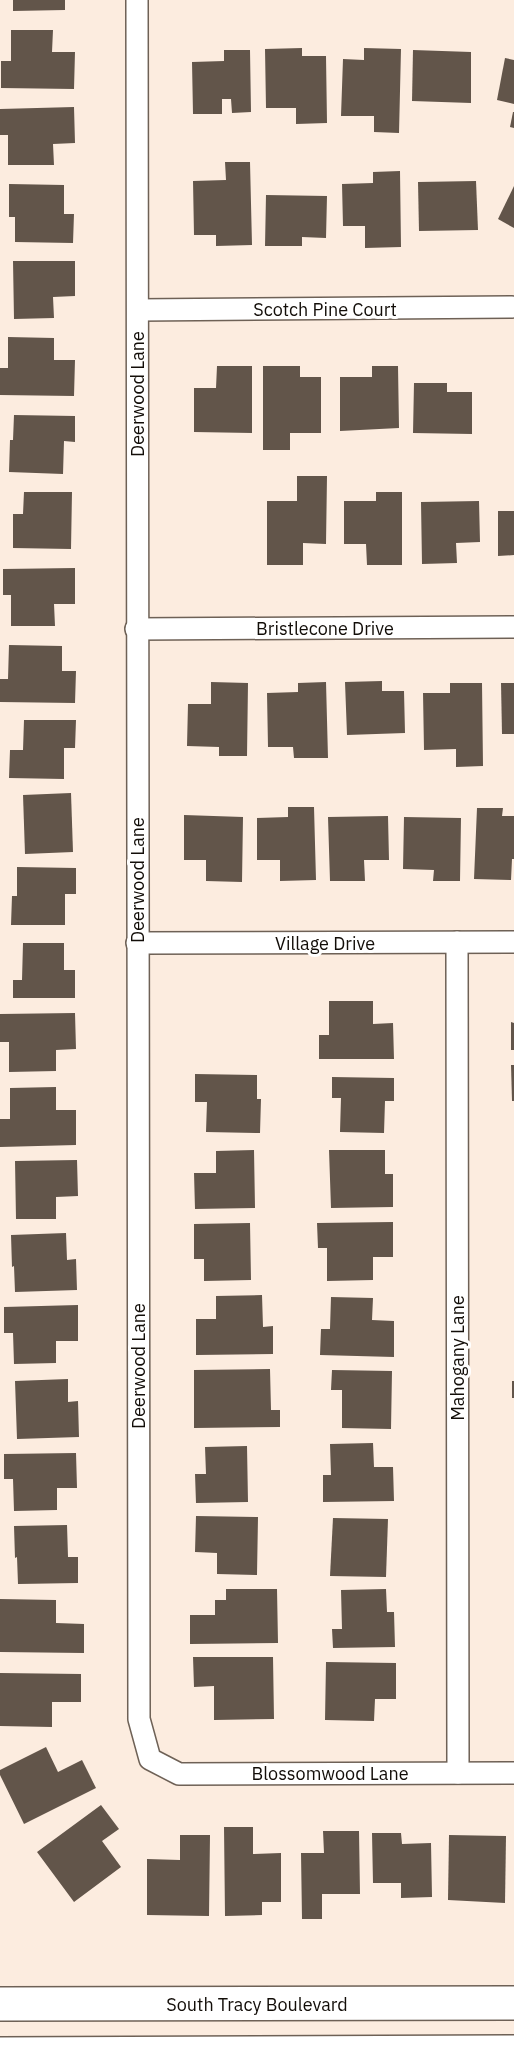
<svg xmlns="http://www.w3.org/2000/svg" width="514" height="2058" viewBox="0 0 514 2058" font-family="'IBM Plex Sans',sans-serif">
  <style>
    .building { fill: #62554a }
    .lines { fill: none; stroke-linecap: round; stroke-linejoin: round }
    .minor-casing { stroke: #6e6156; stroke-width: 24 }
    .primary-casing { stroke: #6e6156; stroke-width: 36 }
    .minor { stroke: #fff; stroke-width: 21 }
    .primary { stroke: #fff; stroke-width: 33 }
    .labels { text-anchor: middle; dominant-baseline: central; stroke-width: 6; stroke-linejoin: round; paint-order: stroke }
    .street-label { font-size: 18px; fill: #120d08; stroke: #fff }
  </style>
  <rect width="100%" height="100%" fill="#fcecdf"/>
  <g class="building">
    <polygon points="13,0 65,0 65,10 13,11"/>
    <polygon points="11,30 53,30 52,52 75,52 74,89 1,88 1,61 11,61"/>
    <polygon points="302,48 302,56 326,56 327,123 296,124 296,108 266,108 265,49"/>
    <polygon points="364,48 401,49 399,133 374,132 374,116 341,116 343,59 364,60"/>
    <polygon points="224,50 250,50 251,112 232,113 231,99 222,99 222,114 193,114 192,62 224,61"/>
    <polygon points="413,50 471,52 471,103 412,101"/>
    <polygon points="505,58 514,60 514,104 497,100"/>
    <polygon points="74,107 75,143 53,144 54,165 8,165 8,135 0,135 0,109"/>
    <polygon points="513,112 514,112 514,128 510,127"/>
    <polygon points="225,162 250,162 252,245 216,246 216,235 194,235 193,181 226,180"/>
    <polygon points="400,171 401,247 365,248 365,226 343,226 342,184 373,183 373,172"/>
    <polygon points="476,181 478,230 419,231 418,182"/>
    <polygon points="9,184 64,185 64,214 74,214 73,243 15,242 15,217 9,217"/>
    <polygon points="514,186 514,228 498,219"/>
    <polygon points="266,195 327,196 326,238 302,237 302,246 265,246"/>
    <polygon points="13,261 75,261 75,296 53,297 54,318 14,319"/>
    <polygon points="8,337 54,338 54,360 75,360 74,396 0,395 0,368 8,368"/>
    <polygon points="217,366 252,366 252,433 194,432 194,388 216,388"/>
    <polygon points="263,366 300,366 300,377 321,377 321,433 290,433 290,450 263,450"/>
    <polygon points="372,366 398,366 399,428 340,431 340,377 372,377"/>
    <polygon points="414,383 447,383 447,392 472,392 472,434 413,433"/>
    <polygon points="14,415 75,416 75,442 64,441 63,474 9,472 10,440 13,440"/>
    <polygon points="297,476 327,476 326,544 303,543 303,565 267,565 267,501 297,501"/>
    <polygon points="24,492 72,492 71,549 13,548 13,514 23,514"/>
    <polygon points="376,492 402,492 402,565 367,565 366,544 344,544 344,501 376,501"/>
    <polygon points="479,501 480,542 456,543 457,563 422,564 421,502"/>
    <polygon points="498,511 514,511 514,555 498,556"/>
    <polygon points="75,568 75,604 54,604 55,626 11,626 11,595 3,595 3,569"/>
    <polygon points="9,645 62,646 62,671 76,671 75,703 0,702 0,679 8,679"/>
    <polygon points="382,681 382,691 404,691 405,733 347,735 345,682"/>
    <polygon points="211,682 248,683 247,756 219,756 219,747 187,746 188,704 211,704"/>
    <polygon points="326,682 328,758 294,758 293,747 268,747 267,693 298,692 298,683"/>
    <polygon points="450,683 482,683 483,766 456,767 456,749 424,750 423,693 450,693"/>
    <polygon points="501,683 514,683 514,734 502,734"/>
    <polygon points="24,720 76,720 75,748 64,748 64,779 9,778 10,750 23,750"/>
    <polygon points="71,793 73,852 25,854 23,795"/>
    <polygon points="288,807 314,807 316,880 280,881 280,860 257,860 257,818 288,817"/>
    <polygon points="477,808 503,808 502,816 514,816 514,859 512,859 511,880 474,879"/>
    <polygon points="184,815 243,817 242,882 206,881 206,860 184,860"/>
    <polygon points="388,816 389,860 364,860 365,881 330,881 328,817"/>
    <polygon points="404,817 461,818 460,881 433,881 434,870 403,869"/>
    <polygon points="17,867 76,868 76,894 65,894 65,925 11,925 12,896 17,896"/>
    <polygon points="23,943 64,943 64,970 75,970 75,998 13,998 13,980 22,980"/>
    <polygon points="329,1001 373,1001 373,1024 393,1023 394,1059 319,1059 319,1035 329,1035"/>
    <polygon points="75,1013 76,1049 56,1050 56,1071 9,1072 9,1042 0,1042 0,1014"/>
    <polygon points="511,1022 514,1023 514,1050 511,1050"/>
    <polygon points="511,1065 514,1065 514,1101 512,1101"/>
    <polygon points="195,1074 257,1075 257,1099 261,1099 260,1133 206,1132 207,1102 195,1102"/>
    <polygon points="332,1077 394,1078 394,1101 385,1101 384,1133 340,1132 341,1098 332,1098"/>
    <polygon points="56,1087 56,1110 76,1110 76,1145 0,1147 0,1119 10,1119 10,1088"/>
    <polygon points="254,1150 255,1208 195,1209 194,1173 216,1173 216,1151"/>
    <polygon points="329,1150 385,1150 385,1174 393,1174 393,1207 331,1208"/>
    <polygon points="77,1160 78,1196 56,1197 56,1219 16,1219 15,1161"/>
    <polygon points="393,1222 393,1257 373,1257 373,1280 327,1281 327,1248 318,1248 317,1223"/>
    <polygon points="250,1223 251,1280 204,1281 204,1259 194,1259 194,1224"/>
    <polygon points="66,1233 67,1260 76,1259 77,1290 15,1292 14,1266 12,1267 11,1235"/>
    <polygon points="262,1295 263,1327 273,1326 273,1354 196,1355 196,1319 216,1319 216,1296"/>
    <polygon points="331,1297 373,1298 372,1320 394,1321 394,1357 320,1355 321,1329 330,1329"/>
    <polygon points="78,1305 78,1341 56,1341 56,1363 14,1364 13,1333 4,1333 4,1307"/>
    <polygon points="270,1369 271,1410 280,1410 280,1427 194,1428 194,1370"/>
    <polygon points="332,1370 392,1371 391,1429 342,1428 342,1390 331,1390"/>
    <polygon points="68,1379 68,1402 78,1401 79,1437 17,1439 15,1381"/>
    <rect x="512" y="1381" width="2" height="17"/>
    <polygon points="373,1443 374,1467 393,1467 394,1501 323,1502 323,1475 331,1475 330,1444"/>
    <polygon points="247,1446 248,1502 196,1503 195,1474 206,1474 205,1447"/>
    <polygon points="76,1453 77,1488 57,1488 57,1510 14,1511 13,1479 4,1479 4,1454"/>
    <polygon points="196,1516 258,1517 257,1575 217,1574 217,1553 195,1552"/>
    <polygon points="333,1518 388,1519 386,1577 330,1576"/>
    <polygon points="67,1525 68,1557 78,1557 78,1583 18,1584 17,1557 15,1558 14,1526"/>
    <polygon points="226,1589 277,1589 278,1643 190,1644 190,1615 215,1615 215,1600 226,1600"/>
    <polygon points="386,1589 387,1612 394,1612 395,1647 333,1648 332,1629 342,1629 341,1590"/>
    <polygon points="0,1599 56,1600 56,1623 84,1624 84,1653 0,1652"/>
    <polygon points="193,1657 273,1657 274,1719 214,1720 214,1686 194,1687"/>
    <polygon points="326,1662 396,1663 396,1699 375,1699 374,1721 325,1720"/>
    <polygon points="0,1673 81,1674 81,1702 52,1702 52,1727 0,1726"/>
    <polygon points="46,1747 58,1772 82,1760 96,1788 24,1824 0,1775 0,1770"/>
    <polygon points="101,1805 119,1829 102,1841 121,1867 74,1902 37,1852"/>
    <polygon points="224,1827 253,1827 253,1854 281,1853 281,1902 262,1902 262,1915 225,1916"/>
    <polygon points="323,1831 359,1831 360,1894 322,1894 322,1919 302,1919 301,1853 324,1853"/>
    <polygon points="372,1833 401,1833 402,1844 431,1843 432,1897 401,1898 401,1883 373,1883"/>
    <polygon points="180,1835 210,1835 209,1916 147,1915 147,1859 180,1860"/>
    <polygon points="449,1835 506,1836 505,1903 448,1900"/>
  </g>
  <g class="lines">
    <defs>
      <g id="minor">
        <polyline points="137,0 139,1719 150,1759 179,1774 514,1773"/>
        <polyline points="138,310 512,307"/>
        <polyline points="136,629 514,627"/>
        <polyline points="457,942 458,1773"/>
        <polyline points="137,943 514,942"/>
      </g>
      <g id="primary">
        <polyline points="0,2004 514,2003"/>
        <polyline points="0,2054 514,2052"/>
      </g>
    </defs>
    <use href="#minor" class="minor-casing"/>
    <use href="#primary" class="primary-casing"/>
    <use href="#minor" class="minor"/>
    <use href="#primary" class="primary"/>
  </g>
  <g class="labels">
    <g class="street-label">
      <text x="325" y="309">Scotch Pine Court</text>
      <text transform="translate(137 394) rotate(-90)">Deerwood Lane</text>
      <text x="325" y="628">Bristlecone Drive</text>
      <text transform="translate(137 880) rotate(-90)">Deerwood Lane</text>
      <text x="325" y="943">Village Drive</text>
      <text transform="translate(457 1358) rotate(-90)">Mahogany Lane</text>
      <text transform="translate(138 1366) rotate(-90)">Deerwood Lane</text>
      <text x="330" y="1773">Blossomwood Lane</text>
      <text x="257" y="2004">South Tracy Boulevard</text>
    </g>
  </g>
</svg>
